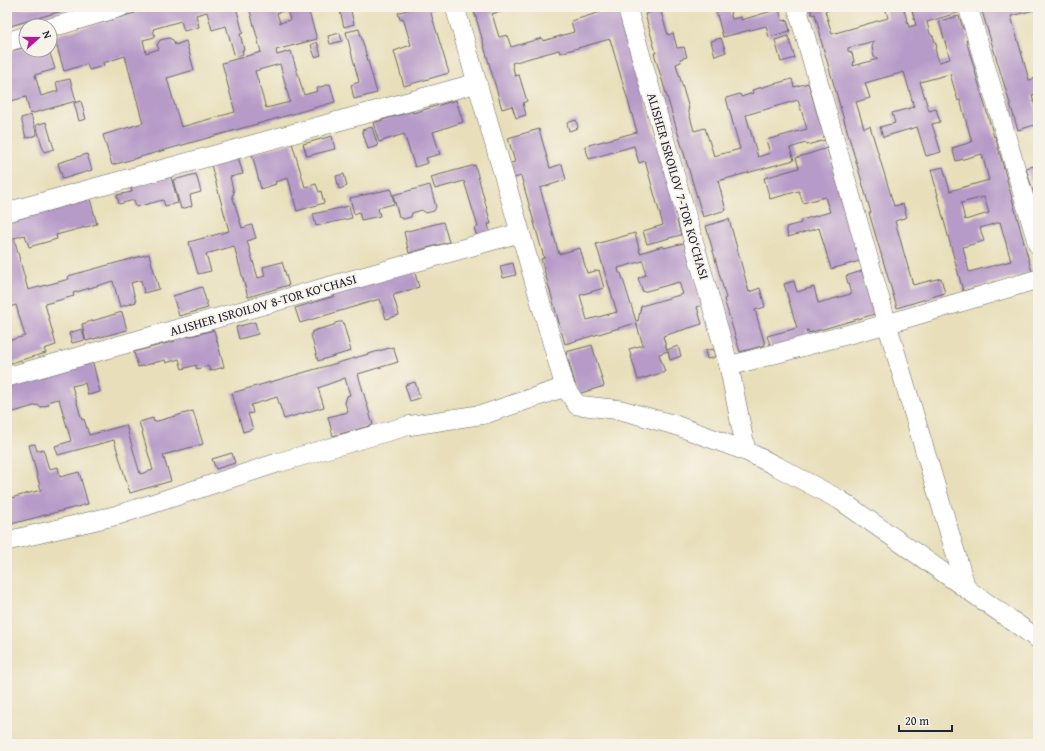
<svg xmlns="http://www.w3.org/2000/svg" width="1045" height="751" viewBox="0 0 1045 751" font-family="'Gentium Book Plus',serif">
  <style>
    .building { fill: #b69ac8; fill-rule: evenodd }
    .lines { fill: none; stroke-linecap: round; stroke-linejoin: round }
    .minor-casing { stroke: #676467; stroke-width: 20 }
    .minor { stroke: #fff; stroke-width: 19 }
    .labels { text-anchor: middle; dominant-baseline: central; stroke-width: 4; stroke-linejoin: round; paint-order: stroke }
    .street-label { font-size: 13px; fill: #22223b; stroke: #f7f3e8 }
  </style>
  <rect width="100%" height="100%" fill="#f7f3e8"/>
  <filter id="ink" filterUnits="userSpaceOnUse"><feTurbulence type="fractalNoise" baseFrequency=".025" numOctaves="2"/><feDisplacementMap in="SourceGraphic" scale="8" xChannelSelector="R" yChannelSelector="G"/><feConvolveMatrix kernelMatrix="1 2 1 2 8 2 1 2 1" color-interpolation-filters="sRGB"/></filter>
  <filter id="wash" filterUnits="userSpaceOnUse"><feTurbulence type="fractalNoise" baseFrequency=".012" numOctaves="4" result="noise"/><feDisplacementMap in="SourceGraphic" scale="16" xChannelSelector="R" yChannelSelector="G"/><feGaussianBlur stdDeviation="0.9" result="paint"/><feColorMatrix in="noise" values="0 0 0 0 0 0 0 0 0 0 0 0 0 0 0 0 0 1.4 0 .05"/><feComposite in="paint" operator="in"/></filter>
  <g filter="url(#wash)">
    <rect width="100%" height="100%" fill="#e8dfba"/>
    <g id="blocks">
      <g class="building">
        <polygon points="7,7 16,8 75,7 7,27"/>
        <path d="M152 7H236L243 33 240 34 244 50H242L243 54 235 57 226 26 212 30 207 12 196 15 199 27 184 31 181 21 153 29 155 37 143 40 146 53 159 49 157 45 160 40 169 38 173 40 175 45 186 41 194 70 167 78 181 127 235 112 222 63 261 52 249 7H313L308 9 317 39 276 50 277 55 291 51 304 95 318 91 317 88 330 84 335 102 112 165 103 135 143 123 125 56 103 63 104 66 89 70 87 64 64 71 54 36 135 13V12ZM287 10 290 20 280 23 277 13ZM280 64 290 102 266 108 255 71Z"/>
        <polygon points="339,7 350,7 354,24 344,27"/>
        <polygon points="409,7 439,7 430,10 449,73 404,86 394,51 411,45 403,18 400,19 398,13 409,9"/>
        <polygon points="473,7 516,7 492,14 499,37 507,35 511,47 542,38 543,41 574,32 571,21 601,12 600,7 618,7 679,220 677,221 681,235 647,244 643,231 663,225 645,161 639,163 634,146 589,159 585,146 637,132 610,39 560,53 559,50 512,63 515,76 519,75 527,101 523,103 526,115 516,118 512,106 502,109"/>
        <polygon points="715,7 729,7 732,19 741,17 741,20 779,9 782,21 787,20 790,31 769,37 766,26 723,37"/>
        <path d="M810 7H838L825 11 832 34 888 18 885 7H903L909 27 916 25 911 7H958L960 12 927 22 930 34 933 36 937 47 935 49 939 62 950 59 939 21 959 16 963 29H965L969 40H966L994 137 995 136 1032 272 963 291 937 195H938L931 170 943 167 950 191 989 180 982 154 956 161 952 148 972 142 960 100 958 101 950 74 920 82 929 111 936 109 940 122 932 124 941 152 926 156 917 127 883 137 880 127 895 123 892 113 914 107 904 72 865 83 870 98 856 102 864 128 870 126 894 206 903 204 907 217 895 221 913 285 941 278 945 293 897 308 869 213H871L820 37H821L815 14 812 15ZM874 41 872 47 874 57 878 59 853 66 854 61 852 53 848 51V48ZM984 197 989 213 965 220 961 203ZM1000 222 1011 261 969 272 963 247 984 241 980 228Z"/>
        <polygon points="982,7 1038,7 1038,9 1011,16 1029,80 1036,78 1038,86 1038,94 1032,95 1038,118 1038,124 1018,130 981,8"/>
        <path d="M660 9 668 35 673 33 677 48 684 47 687 57 680 59 681 62 676 64 689 109H688L694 131 705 128 714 156 740 149 726 98 740 94 741 97 753 93 752 90 792 79 794 87 808 83 825 140 807 145 806 143 790 148 794 160 718 181 726 210 703 217 654 53H656L645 14ZM798 100 807 129 766 140 770 153 758 157 746 115Z"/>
        <polygon points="359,29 377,93 354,99 351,85 359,82 346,32"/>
        <polygon points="340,33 342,41 330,44 328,36"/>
        <polygon points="788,36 795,58 781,62 775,40"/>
        <polygon points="721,38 726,52 715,56 711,41"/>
        <polygon points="317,42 321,55 315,57 311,45"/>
        <polygon points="26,47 26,50 49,50 55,69 35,75 41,96 58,91 56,82 70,79 76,101 30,114 26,97 11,101 7,88 7,52"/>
        <polygon points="456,100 463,122 433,132 440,154 426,158 428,163 415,167 404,134 379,142 373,123 412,111 413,113"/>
        <polygon points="81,101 86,119 79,121 74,103"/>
        <polygon points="31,115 37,135 26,138 21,118"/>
        <polygon points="576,120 578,128 569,131 567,123"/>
        <polygon points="46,122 54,149 44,152 36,125"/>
        <polygon points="372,127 378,146 368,149 362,130"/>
        <path d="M539 129 550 168 562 164 566 180 540 188 559 254 580 248 587 273 599 270 604 288 580 295 587 320 617 312 596 244 635 233 640 253 663 246 664 248 684 243 703 305 697 307 702 324 663 336 667 350 678 346 681 356 670 360 668 351 659 354 665 372 638 380 629 349 643 345 636 323 565 344 541 259 544 258 521 176 511 179 507 164 515 162 508 138ZM643 261 646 275 638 278 643 292 679 282 683 294 641 306 638 321H636L621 273H619L618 268Z"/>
        <polygon points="332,136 335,149 307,156 303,144"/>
        <polygon points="292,143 305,187 316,184 319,192 321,191 324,203 297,211 288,178 275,182 276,184 261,189 252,154"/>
        <polygon points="827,148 860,261 831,269 819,228 788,237 786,227 801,223 801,220 830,212 825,197 803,203 799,191 770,199 764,178 799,168 796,158"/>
        <polygon points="87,154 92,170 63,179 58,163"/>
        <polygon points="238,157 243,174 230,177 234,194 232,195 242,228 252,225 256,238 247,241 258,278 265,276 263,267 282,262 289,285 248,297 234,246 206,254 211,271 198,274 189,242 229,231 211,165"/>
        <polygon points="475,165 491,224 488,224 490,232 477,236 474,228 478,227 464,181 435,189 431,177"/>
        <polygon points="1038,165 1038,209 1026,168"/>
        <polygon points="196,174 201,192 190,195 192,206 181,209 173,180"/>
        <polygon points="344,174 347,186 339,189 336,176"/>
        <polygon points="171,177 178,203 165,206 163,200 136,207 134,200 119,204 117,195 132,192 131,187"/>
        <polygon points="430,185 436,207 434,211 426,213 422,210 412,213 411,217 403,219 399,217 393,195"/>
        <polygon points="391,189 394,204 378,208 380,216 361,220 359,212 354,214 350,198"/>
        <polygon points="90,199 97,224 56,235 57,239 29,247 25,235 14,238 28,290 69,279 68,276 149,254 159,289 144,293 141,280 131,283 136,302 120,307 113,281 73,293 74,296 45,304 56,345 44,349 46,353 7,364 7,341 25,336 16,305 7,308 7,222"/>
        <polygon points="349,206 352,218 316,226 313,214"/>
        <polygon points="729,219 749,292 760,288 765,307 755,310 765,345 740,352 724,299 726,298 706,226"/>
        <polygon points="443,222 449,242 409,253 404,232"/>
        <polygon points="513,263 516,275 503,278 500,266"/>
        <polygon points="414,270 419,287 393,295 399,315 386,319 380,299 300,323 295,308 335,296 334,293"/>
        <polygon points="862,271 875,314 809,333 808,330 806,330 809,340 772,350 767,336 797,328 784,284 794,281 797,292 814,287 818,303 851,294 846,276"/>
        <polygon points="202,287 208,308 179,316 173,296"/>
        <polygon points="122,312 127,330 86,341 82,324"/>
        <polygon points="255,322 258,334 239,339 236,327"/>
        <polygon points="339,322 343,322 351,351 318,361 311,335 313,331 334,325 335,323"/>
        <polygon points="82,329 85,340 72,343 69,333"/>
        <polygon points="214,330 224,367 210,371 208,366 197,369 196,365 182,369 179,359 166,363 165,360 138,367 134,352 175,341 174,339 186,335 187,337"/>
        <polygon points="592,345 604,386 578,394 566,352"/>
        <polygon points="393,347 398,362 358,374 373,425 333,436 328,417 348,412 345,403 347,396 350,395 345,378 318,388 324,407 284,419 277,397 251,405 253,413 248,414 253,429 243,432 232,393"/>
        <polygon points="713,349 715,357 707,359 705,351"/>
        <polygon points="93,363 100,392 88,395 85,383 72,386 82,420 84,419 89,435 126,425 140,474 153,470 139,422 153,418 154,422 193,411 203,444 163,455 171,481 130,493 114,440 58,455 55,446 71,441 59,399 50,401 48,405 41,407 37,405 7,414 7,389 12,387 11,385"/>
        <polygon points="415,382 420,398 410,401 405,385"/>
        <polygon points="35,444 37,451 43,449 49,469 58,467 60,477 79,472 88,504 7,525 7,499 41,490 29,445"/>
        <polygon points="232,453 235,463 216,469 212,459"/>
      </g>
    </g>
  </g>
  <g filter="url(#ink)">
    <use href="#blocks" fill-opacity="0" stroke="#676467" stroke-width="1"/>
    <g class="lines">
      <defs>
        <g id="minor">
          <polyline points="455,7 565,387 577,405 621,410 675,425 746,451 778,467 840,500 1038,639"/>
          <polyline points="627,7 729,366 746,451"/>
          <polyline points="797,7 887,324 966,588"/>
          <polyline points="968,7 1038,245"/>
          <polyline points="50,28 121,7"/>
          <polyline points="7,42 26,36"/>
          <polyline points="7,212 477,83"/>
          <polyline points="729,366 887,324 1038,279"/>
          <polyline points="7,377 519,233"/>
          <polyline points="7,541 118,515 277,463 407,426 485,414 565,387"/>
        </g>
      </defs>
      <use href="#minor" class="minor-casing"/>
      <use href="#minor" class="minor"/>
    </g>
  </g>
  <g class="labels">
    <g class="street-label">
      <text transform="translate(678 186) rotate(74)">ALISHER ISROILOV 7-TOR KO‘CHASI</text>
      <text transform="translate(263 305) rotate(-16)">ALISHER ISROILOV 8-TOR KO‘CHASI</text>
    </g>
  </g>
  <rect width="1045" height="751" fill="none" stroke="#f7f3e8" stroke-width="24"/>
  <g transform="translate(38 38) rotate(69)"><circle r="19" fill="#f7f3e8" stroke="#a29fa3"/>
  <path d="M0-3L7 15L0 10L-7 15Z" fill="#b5179e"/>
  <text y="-6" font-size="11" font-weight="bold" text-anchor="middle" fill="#22223b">N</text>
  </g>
  <path d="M899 725v6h53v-6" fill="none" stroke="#22223b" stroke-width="2"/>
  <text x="905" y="725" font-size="12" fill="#22223b" stroke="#f7f3e8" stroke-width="3" paint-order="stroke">20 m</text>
</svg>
